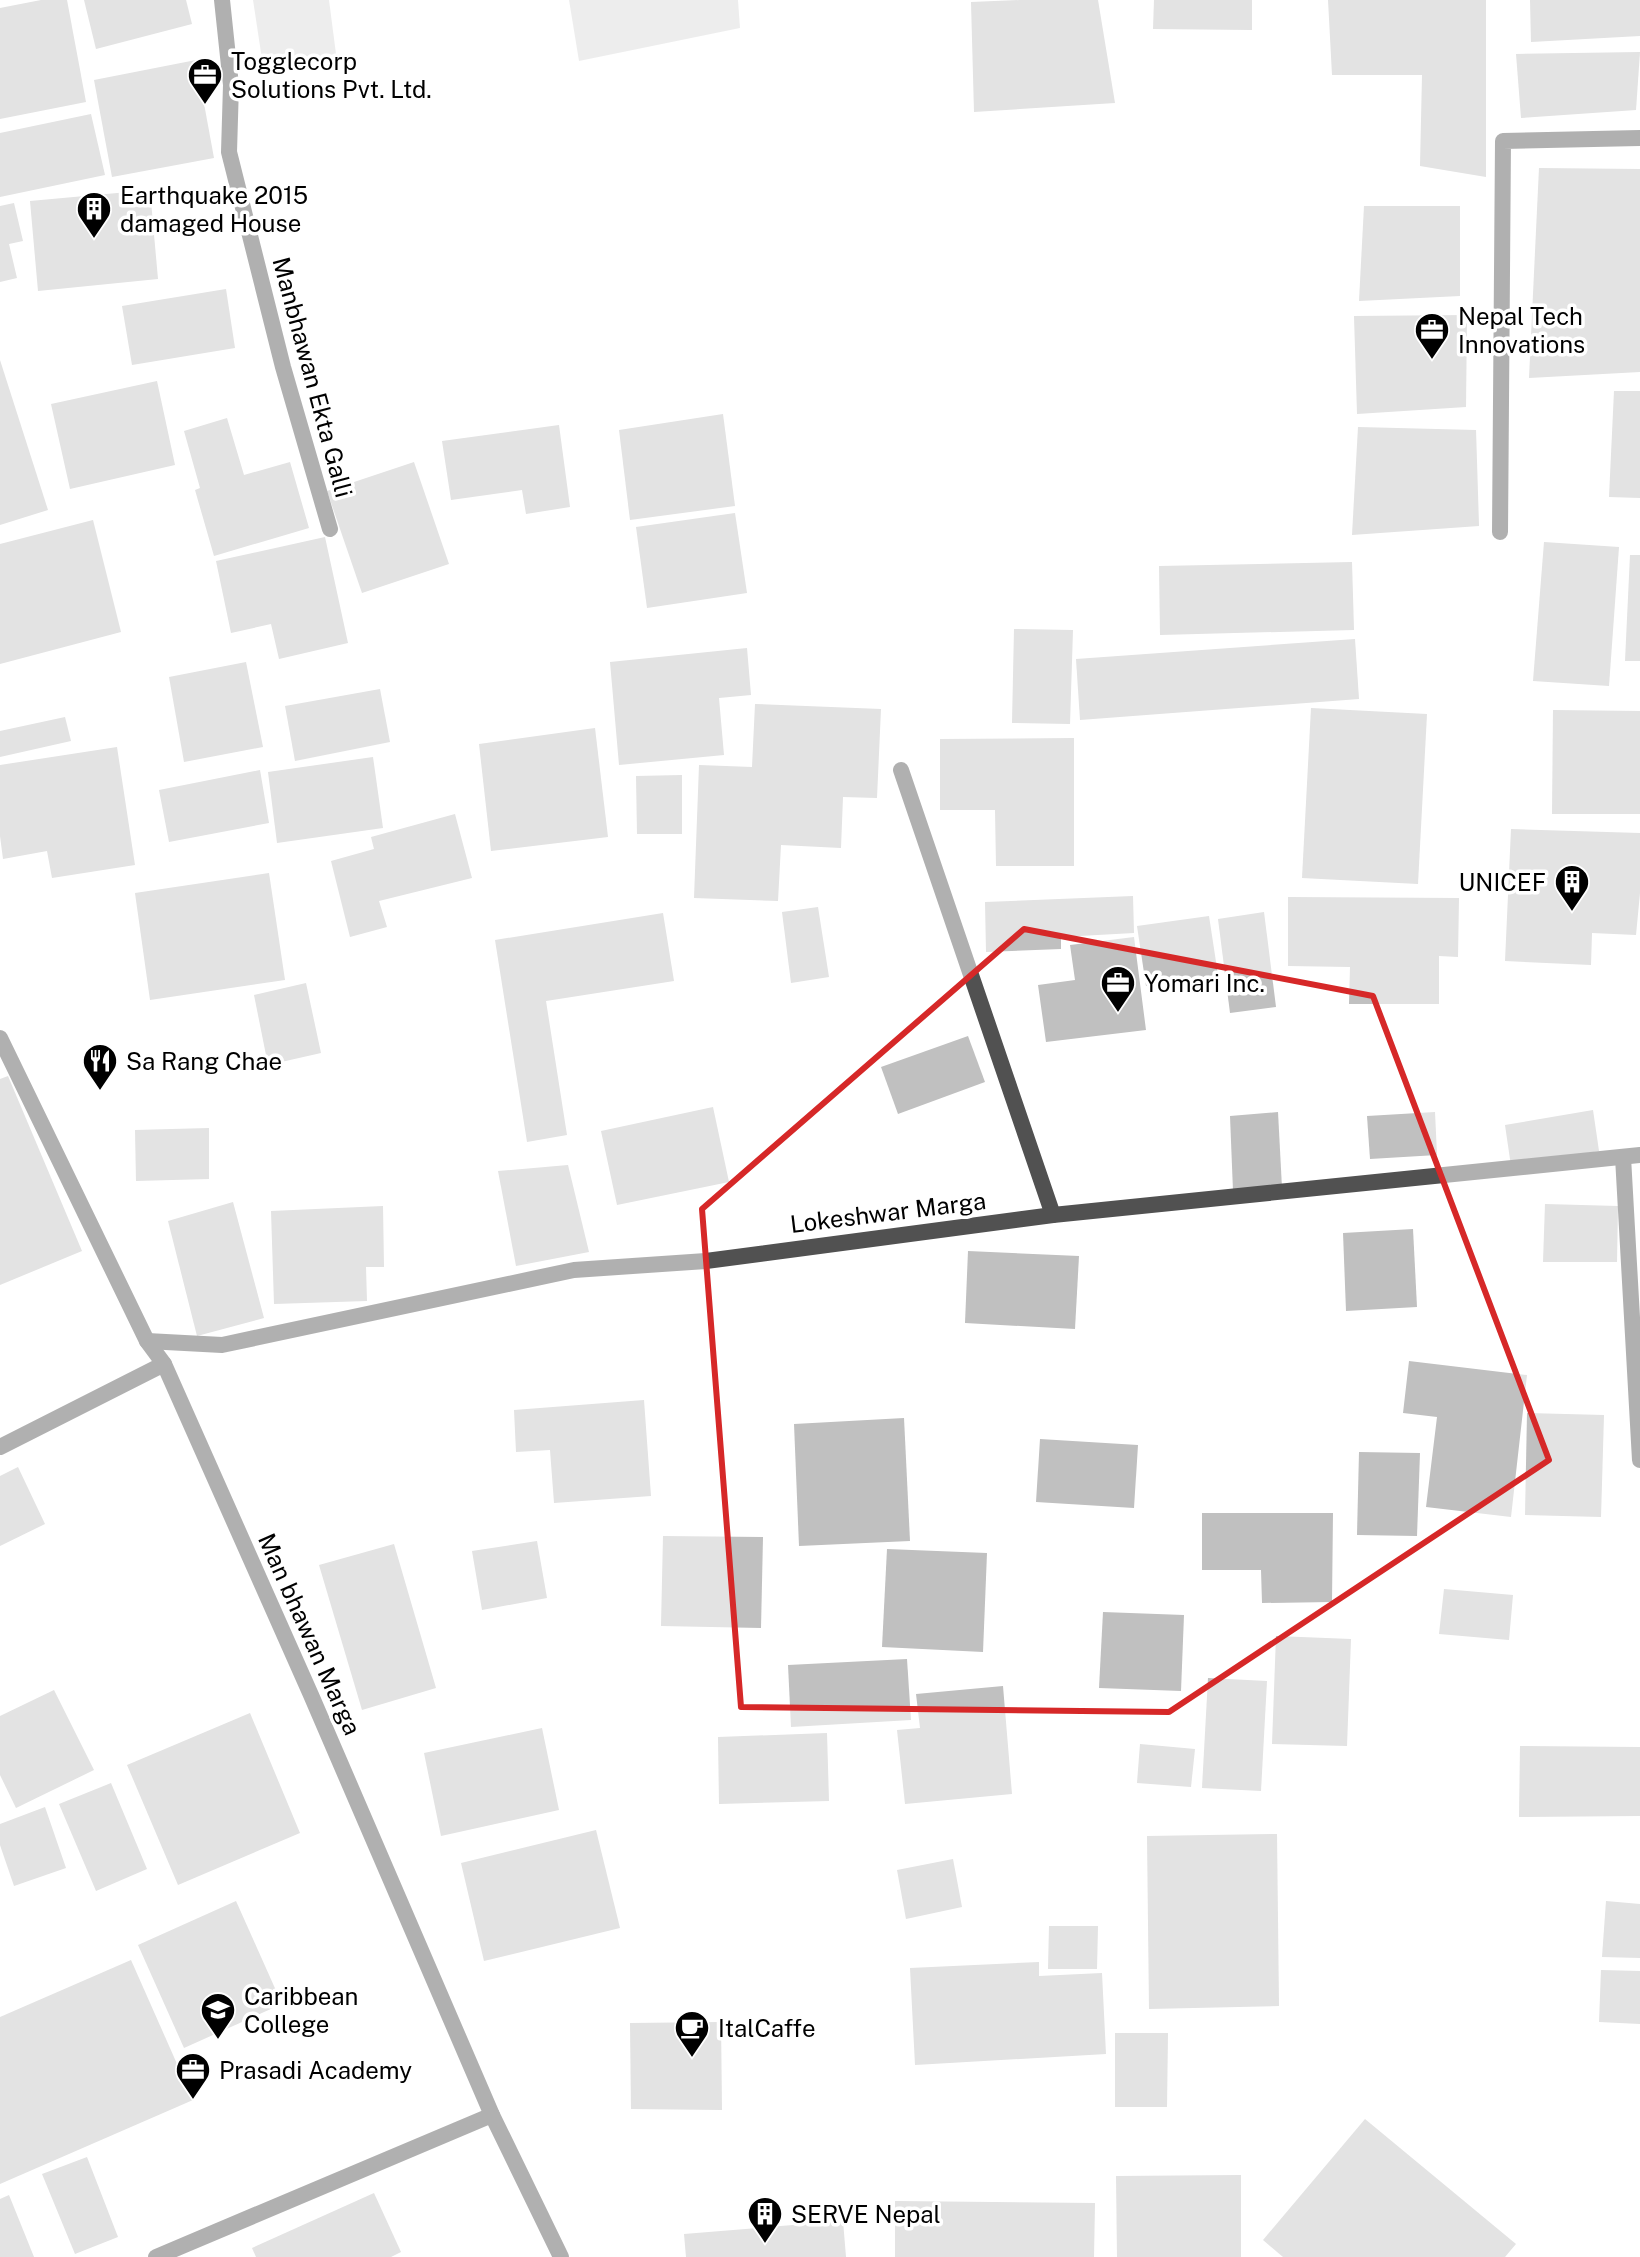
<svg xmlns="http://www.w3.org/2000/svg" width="1640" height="2257" viewBox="0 0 1640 2257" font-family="'Public Sans',sans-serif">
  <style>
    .green { fill: #d8d8d8 }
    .building { fill: #c0c0c0 }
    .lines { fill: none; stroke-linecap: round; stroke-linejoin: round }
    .service { stroke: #515151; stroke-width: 16 }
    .minor { stroke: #515151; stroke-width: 16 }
    .marked { fill: none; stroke: #d62828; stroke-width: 6; stroke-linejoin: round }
    .labels { text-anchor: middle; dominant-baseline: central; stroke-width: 7; stroke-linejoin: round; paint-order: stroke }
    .poi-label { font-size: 24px; fill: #000; stroke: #fff; text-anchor: start }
    .street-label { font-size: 24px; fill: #000; stroke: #fff }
  </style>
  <rect width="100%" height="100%" fill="#fff"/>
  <g class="green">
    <polygon points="253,0 329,0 336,54 263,66"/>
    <polygon points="569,0 738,0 740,28 579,61"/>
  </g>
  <g class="building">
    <polygon points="41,0 67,0 86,102 0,119 0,8"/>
    <polygon points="84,0 186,0 192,24 96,49"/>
    <polygon points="1020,0 1098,0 1115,103 974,112 971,2"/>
    <polygon points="1154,0 1252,0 1252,30 1153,29"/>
    <polygon points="1328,0 1486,0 1486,177 1420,166 1422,75 1332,75"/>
    <polygon points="1530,0 1640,0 1640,36 1531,42"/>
    <polygon points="1640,52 1636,110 1521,118 1516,54"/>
    <polygon points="196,60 214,158 112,177 94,80"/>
    <polygon points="91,114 105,175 0,197 0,133"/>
    <polygon points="1539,168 1640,169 1640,372 1529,378"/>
    <polygon points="150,190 158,279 38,291 30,201"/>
    <polygon points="14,203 23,241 9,244 17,278 0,282 0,206"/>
    <polygon points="1364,206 1460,206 1460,296 1359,301"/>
    <polygon points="226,289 235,348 132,365 122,306"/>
    <polygon points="1467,315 1466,407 1357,414 1354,316"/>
    <polygon points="0,360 48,510 0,525"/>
    <polygon points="157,381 175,465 70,489 51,404"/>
    <polygon points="1614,391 1640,391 1640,498 1609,497"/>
    <polygon points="723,414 735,506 630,520 619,430"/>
    <polygon points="227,418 244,475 290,462 309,528 214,556 195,490 200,488 184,431"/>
    <polygon points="559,425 570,507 526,514 522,490 451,500 442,441"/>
    <polygon points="1358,427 1476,430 1479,526 1352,535"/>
    <polygon points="414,462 449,564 362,593 327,491"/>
    <polygon points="735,513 747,593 647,608 636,527"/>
    <polygon points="93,520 121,632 0,664 0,544"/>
    <polygon points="325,537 348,643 279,659 271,624 231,633 216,561"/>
    <polygon points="1544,542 1619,547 1609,686 1533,681"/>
    <polygon points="1630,555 1640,555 1640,661 1625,661"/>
    <polygon points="1352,562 1354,630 1160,635 1159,566"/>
    <polygon points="1014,629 1073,630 1070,724 1012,723"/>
    <polygon points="1355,639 1359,699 1080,720 1076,659"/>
    <polygon points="747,648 751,695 719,698 724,755 619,765 610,662"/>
    <polygon points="246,662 263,747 184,762 169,677"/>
    <polygon points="380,689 390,742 295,761 285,706"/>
    <polygon points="755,704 881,709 877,798 843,797 841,848 781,845 778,901 694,898 699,765 752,767"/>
    <polygon points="1311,708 1427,714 1418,884 1302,878"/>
    <polygon points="1553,710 1640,711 1640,814 1552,814"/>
    <polygon points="65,717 71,741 0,757 0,731"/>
    <polygon points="595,728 608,837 491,851 479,744"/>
    <polygon points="1074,738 1074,866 996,866 995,810 940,810 940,739"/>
    <polygon points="117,747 135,865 52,878 47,851 3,859 0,836 0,765"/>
    <polygon points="373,757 383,828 277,843 268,772"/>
    <polygon points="260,770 269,823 169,842 159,790"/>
    <polygon points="682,775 682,834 637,834 636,776"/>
    <polygon points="455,814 472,878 379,901 387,927 350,937 331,861 374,849 371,837"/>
    <polygon points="1511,829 1640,833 1640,893 1636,935 1592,933 1591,965 1505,961"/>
    <polygon points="269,873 285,980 150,1000 135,893"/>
    <polygon points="1133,896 1134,933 1061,937 1061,949 986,952 985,902"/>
    <polygon points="1288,897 1459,898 1458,957 1439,956 1439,1004 1349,1004 1350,967 1288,966"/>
    <polygon points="818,907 829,977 791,983 782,912"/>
    <polygon points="1264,912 1276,1007 1230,1013 1218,919"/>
    <polygon points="663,913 674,981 546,1001 567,1135 527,1142 495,940"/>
    <polygon points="1209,916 1218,975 1146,986 1137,926"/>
    <polygon points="1134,937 1146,1030 1046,1042 1038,985 1075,980 1070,945"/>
    <polygon points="306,983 321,1053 268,1065 254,995"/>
    <polygon points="968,1036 985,1082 898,1114 881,1067"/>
    <polygon points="8,1076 82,1251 0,1285 0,1079"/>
    <polygon points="713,1107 729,1182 617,1205 601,1131"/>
    <polygon points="1593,1110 1599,1151 1511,1166 1505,1125"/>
    <polygon points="1278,1112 1282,1188 1233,1191 1230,1116"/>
    <polygon points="1435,1112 1437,1155 1370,1159 1367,1116"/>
    <polygon points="209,1128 209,1179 136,1181 135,1130"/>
    <polygon points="568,1165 589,1252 516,1266 498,1171"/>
    <polygon points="233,1202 264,1318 197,1336 168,1221"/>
    <polygon points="1545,1204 1618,1206 1617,1262 1543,1262"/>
    <polygon points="383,1206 384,1267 366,1267 367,1301 274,1304 271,1211"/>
    <polygon points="1413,1229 1417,1307 1346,1311 1343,1233"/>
    <polygon points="968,1251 1079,1256 1075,1329 965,1323"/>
    <polygon points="1409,1361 1527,1375 1511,1517 1426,1507 1437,1417 1403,1413"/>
    <polygon points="644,1400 651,1496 554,1503 550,1450 516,1452 514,1410"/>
    <polygon points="1527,1413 1604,1415 1601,1517 1525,1515"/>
    <polygon points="904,1418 910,1541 799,1546 794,1424"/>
    <polygon points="1040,1439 1138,1445 1134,1508 1036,1502"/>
    <polygon points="1359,1452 1420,1453 1417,1536 1357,1535"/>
    <polygon points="18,1467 45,1524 0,1546 0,1476"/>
    <polygon points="1202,1513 1333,1513 1332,1602 1262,1603 1261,1570 1202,1570"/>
    <polygon points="663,1536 763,1537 761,1628 661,1626"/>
    <polygon points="537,1541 547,1598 482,1610 472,1551"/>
    <polygon points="394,1544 436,1688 362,1710 319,1565"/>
    <polygon points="887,1549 987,1553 983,1652 882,1647"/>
    <polygon points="1444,1589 1513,1595 1509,1640 1439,1634"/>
    <polygon points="1103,1612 1184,1615 1181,1691 1099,1688"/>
    <polygon points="1276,1636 1351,1639 1347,1746 1272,1744"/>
    <polygon points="907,1659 911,1720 791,1727 788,1665"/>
    <polygon points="1208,1678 1267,1681 1261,1791 1202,1788"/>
    <polygon points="1003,1686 1012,1794 905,1804 897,1730 920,1728 916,1694"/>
    <polygon points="54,1690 94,1770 16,1808 0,1775 0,1716"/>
    <polygon points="250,1713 300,1833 178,1885 127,1765"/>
    <polygon points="542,1728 559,1810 441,1836 424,1753"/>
    <polygon points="827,1733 829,1801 719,1804 718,1737"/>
    <polygon points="1140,1744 1195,1749 1191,1787 1137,1783"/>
    <polygon points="1520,1746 1640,1747 1640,1816 1519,1817"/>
    <polygon points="111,1783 147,1869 96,1891 59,1804"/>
    <polygon points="45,1807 66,1868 14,1886 0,1845 0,1824"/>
    <polygon points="596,1830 620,1928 484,1961 461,1863"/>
    <polygon points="1277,1834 1279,2006 1149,2009 1147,1836"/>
    <polygon points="953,1859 962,1907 906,1919 897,1870"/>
    <polygon points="236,1901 282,2004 184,2048 138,1945"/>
    <polygon points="1606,1901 1640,1904 1640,1958 1602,1957"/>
    <polygon points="1049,1926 1098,1926 1097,1969 1048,1969"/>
    <polygon points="131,1960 193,2100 0,2184 0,2017"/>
    <polygon points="1039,1962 1039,1976 1102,1973 1106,2054 915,2065 910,1968"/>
    <polygon points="1601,1970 1640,1971 1640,2024 1599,2022"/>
    <polygon points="721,2022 722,2110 631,2109 630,2023"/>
    <polygon points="1115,2033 1168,2033 1167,2107 1115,2107"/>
    <polygon points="1365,2119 1516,2244 1505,2257 1283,2257 1263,2240"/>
    <polygon points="87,2157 118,2237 75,2254 42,2174"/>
    <polygon points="1241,2175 1241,2257 1117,2257 1116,2176"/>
    <polygon points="374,2193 401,2252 391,2257 256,2257 252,2248"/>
    <polygon points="9,2195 34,2257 0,2257 0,2199"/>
    <polygon points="895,2201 1095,2203 1094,2257 895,2257"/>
    <polygon points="843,2221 846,2257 686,2257 684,2234"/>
  </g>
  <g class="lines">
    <g class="service">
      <polyline points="901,770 1053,1215"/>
      <polyline points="156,2257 492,2115"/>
    </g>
    <g class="minor">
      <polyline points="222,0 231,85 229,152 283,367 330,529"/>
      <polyline points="1500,532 1503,141 1640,138"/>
      <polyline points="0,1038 147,1341 164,1364 311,1695 492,2115 561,2257"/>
      <polyline points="1623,1157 1640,1460"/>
      <polyline points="147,1341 222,1345 574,1270 706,1261 1053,1215 1640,1155"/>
      <polyline points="0,1447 164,1364"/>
    </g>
  </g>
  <path d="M0 0H1640V2257H0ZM1024 929 1373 996 1549 1460 1169 1712 741 1707 702 1209Z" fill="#fff" fill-opacity=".55" fill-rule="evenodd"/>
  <path class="marked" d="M1024 929 1373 996 1549 1460 1169 1712 741 1707 702 1209Z"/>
  <defs>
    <symbol id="office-pin" viewBox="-11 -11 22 30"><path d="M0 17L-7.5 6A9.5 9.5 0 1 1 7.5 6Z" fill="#000" stroke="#fff"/><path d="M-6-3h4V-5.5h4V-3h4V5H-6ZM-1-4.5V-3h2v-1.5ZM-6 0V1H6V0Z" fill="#fff"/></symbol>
    <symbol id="building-pin" viewBox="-11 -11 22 30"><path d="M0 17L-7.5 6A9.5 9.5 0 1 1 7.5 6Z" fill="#000" stroke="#fff"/><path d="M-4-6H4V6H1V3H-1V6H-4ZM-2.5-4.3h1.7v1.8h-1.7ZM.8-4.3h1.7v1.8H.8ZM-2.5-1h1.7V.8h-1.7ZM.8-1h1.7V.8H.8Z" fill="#fff"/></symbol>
    <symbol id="restaurant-pin" viewBox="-11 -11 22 30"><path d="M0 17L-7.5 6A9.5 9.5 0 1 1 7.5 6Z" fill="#000" stroke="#fff"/><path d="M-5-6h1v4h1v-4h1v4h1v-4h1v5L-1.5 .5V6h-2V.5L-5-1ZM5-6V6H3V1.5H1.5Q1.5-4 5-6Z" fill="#fff"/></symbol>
    <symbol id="university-pin" viewBox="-11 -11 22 30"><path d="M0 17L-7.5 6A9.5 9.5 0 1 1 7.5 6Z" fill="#000" stroke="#fff"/><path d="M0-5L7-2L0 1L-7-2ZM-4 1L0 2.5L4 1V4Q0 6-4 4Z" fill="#fff"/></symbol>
    <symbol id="cafe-pin" viewBox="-11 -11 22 30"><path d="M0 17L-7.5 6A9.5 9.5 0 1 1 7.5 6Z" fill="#000" stroke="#fff"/><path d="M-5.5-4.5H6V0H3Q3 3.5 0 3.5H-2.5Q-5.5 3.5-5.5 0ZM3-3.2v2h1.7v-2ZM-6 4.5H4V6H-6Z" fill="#fff"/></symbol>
  </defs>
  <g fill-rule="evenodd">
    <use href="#office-pin" x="185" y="55" width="40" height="54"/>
    <use href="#building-pin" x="74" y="189" width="40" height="54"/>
    <use href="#office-pin" x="1412" y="310" width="40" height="54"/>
    <use href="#building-pin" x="1552" y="862" width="40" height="54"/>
    <use href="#office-pin" x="1098" y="963" width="40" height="54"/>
    <use href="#restaurant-pin" x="80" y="1041" width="40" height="54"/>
    <use href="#university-pin" x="198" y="1990" width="40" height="54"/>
    <use href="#cafe-pin" x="672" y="2008" width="40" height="54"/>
    <use href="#office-pin" x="173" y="2050" width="40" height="54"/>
    <use href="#building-pin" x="745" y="2194" width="40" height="54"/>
  </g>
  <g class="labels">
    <g class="poi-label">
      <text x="231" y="61">Togglecorp<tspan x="231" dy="28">Solutions Pvt. Ltd.</tspan></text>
      <text x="120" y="195">Earthquake 2015<tspan x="120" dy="28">damaged House</tspan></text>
      <text x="1458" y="316">Nepal Tech<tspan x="1458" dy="28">Innovations</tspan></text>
      <text x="1546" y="882" text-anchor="end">UNICEF</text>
      <text x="1144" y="983">Yomari Inc.</text>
      <text x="126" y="1061">Sa Rang Chae</text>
      <text x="244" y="1996">Caribbean<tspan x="244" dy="28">College</tspan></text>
      <text x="718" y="2028">ItalCaffe</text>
      <text x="219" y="2070">Prasadi Academy</text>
      <text x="791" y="2214">SERVE Nepal</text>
    </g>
    <g class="street-label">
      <text transform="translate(313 377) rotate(75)">Manbhawan Ekta Galli</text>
      <text transform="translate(888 1212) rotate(-7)">Lokeshwar Marga</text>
      <text transform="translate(310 1634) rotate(66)">Man bhawan Marga</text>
    </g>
  </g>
</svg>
